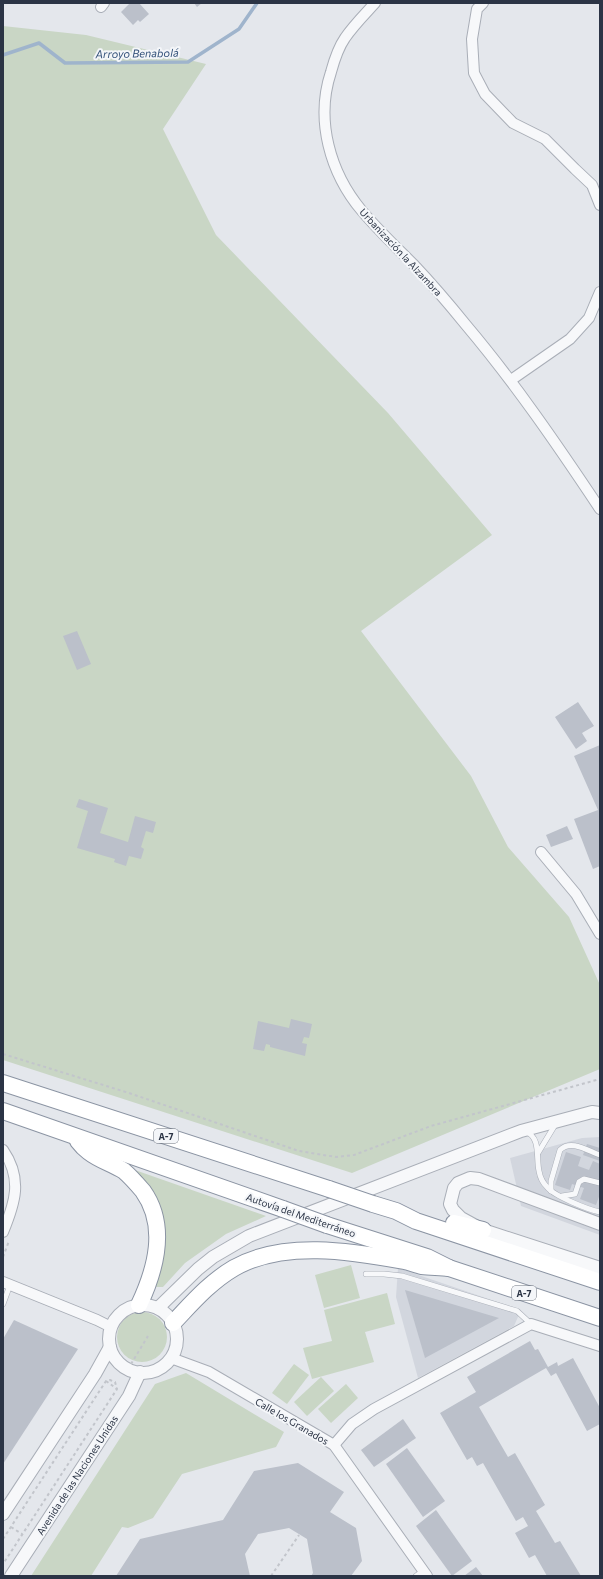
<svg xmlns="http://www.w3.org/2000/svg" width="603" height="1579" viewBox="0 0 603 1579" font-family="Commissioner,sans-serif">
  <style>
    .built { fill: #d2d6de }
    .green { fill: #c9d6c5 }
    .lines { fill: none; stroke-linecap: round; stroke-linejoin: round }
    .stream { stroke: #9fb4cc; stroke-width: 3.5 }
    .building { fill: #bbc0ca }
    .service-casing { stroke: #a9aeb7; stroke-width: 6 }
    .minor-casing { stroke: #a9aeb7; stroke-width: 12 }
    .tertiary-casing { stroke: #a9aeb7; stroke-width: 14 }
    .trunk-casing { stroke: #8b94a3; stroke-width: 18 }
    .path { stroke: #c2c5cb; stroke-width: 2; stroke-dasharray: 3 3; stroke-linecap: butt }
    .service { stroke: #f7f8fa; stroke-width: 5 }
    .minor { stroke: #f7f8fa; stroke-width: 10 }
    .tertiary { stroke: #f7f8fa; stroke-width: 12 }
    .trunk { stroke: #fff; stroke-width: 16 }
    .trunk-bridge-casing { stroke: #8b94a3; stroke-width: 18; stroke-linecap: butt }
    .trunk-bridge { stroke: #fff; stroke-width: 16 }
    .labels { text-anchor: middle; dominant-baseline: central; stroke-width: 4; stroke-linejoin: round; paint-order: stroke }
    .shield { fill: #f4f6f9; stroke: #676e7b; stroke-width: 1 }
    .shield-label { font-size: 9px; font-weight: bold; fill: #2b3445 }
    .street-label { font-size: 10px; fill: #2b3445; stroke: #f4f6f9 }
    .water-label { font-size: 11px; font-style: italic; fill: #34527a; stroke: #f4f6f9 }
  </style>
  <rect width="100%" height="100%" fill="#e4e7ec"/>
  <g class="built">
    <polygon points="600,1137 600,1235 521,1206 510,1158 582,1138"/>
    <polygon points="398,1268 521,1310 514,1326 418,1378 396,1297"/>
  </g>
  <g class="green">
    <polygon points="3,26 86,35 206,64 163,129 216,235 388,413 492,535 361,631 471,776 508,847 569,917 600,985 600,1069 352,1173 3,1060"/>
    <polygon points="132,1169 266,1216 226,1234 185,1263 163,1287 155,1287 162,1251"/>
    <polygon points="351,1265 360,1298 324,1308 315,1275"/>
    <polygon points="387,1293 395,1324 365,1332 374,1362 312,1379 303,1348 332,1341 324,1310"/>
    <circle cx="142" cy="1337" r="25"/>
    <polygon points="294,1364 309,1375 287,1404 272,1393"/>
    <polygon points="186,1373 284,1432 276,1447 182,1474 153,1518 128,1528 122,1527 91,1576 31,1576 155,1384"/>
    <polygon points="321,1377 334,1391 307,1416 294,1402"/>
    <polygon points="346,1384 358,1398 331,1423 318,1409"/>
  </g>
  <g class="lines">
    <polyline class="stream" points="3,55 39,43 65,63 188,62 239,29 257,3"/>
  </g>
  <g class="building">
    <polygon points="130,3 139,3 149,14 140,22 138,20 133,25 121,12"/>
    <polygon points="194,3 202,3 197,7"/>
    <polygon points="77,631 91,664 77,670 63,636"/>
    <polygon points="578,702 594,726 582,733 587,741 576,749 555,717"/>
    <polygon points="600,745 600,866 593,869 574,819 598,810 574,756"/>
    <polygon points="79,799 108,808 100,833 128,842 135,816 156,822 153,833 146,831 141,847 144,849 141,859 129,856 126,866 114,862 115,859 77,848 88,811 76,807"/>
    <polygon points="567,826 573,839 551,847 546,835"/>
    <polygon points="291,1019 312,1024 309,1038 304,1037 302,1043 307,1044 305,1056 270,1047 270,1045 266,1044 264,1051 253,1049 258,1021 289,1028"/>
    <polygon points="587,1144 600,1148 600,1161 583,1155"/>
    <polygon points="566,1152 581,1157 578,1166 589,1170 593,1161 600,1164 600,1194 596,1205 580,1199 584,1188 572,1184 570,1190 555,1185"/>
    <polygon points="405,1290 499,1318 425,1358"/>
    <polygon points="14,1320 78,1349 3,1464 3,1339"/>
    <polygon points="530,1341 535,1350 538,1349 548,1367 557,1362 558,1366 573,1358 600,1408 600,1424 587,1431 556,1373 551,1376 546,1368 479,1407 508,1457 515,1453 545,1505 536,1511 555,1543 560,1541 581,1576 547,1576 535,1555 529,1558 515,1533 528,1526 523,1517 516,1521 483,1463 477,1466 472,1457 467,1460 440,1413 476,1392 467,1377"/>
    <polygon points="403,1419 416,1438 374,1467 361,1450"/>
    <polygon points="407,1448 445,1501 423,1517 386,1464"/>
    <polygon points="298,1463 344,1492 330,1512 356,1528 362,1561 351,1576 311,1576 313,1573 307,1539 289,1528 258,1534 245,1554 250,1576 116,1576 140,1539 223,1520 254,1471"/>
    <polygon points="436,1510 472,1561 452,1576 416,1526"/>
    <polygon points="476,1567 483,1576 464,1576"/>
  </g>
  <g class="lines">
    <defs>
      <g id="service">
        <path d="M526 1132C541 1137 536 1159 539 1171 540 1177 543 1183 547 1187 554 1196 589 1210 600 1212"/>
        <polyline points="538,1153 555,1125"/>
        <path d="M551 1191V1181L560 1150C571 1139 588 1151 600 1155"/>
        <polyline points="562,1196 575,1194 579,1182 584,1179 600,1183"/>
        <polyline points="366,1274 384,1274 402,1276 517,1311 531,1324"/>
        <polyline points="3,1304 10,1285"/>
        <polyline points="416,1576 423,1571"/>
      </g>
      <g id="minor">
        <path d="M375 3C365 14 353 26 345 38 338 48 334 61 331 72 315 120 330 173 362 211 378 230 396 247 413 264 432 284 449 304 466 325 515 383 558 446 600 509"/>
        <polyline points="483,3 477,9 472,39 474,73 485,94 513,123 545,139 575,169 592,185 600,205"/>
        <polyline points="101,7 104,3"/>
        <polyline points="511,380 570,339 589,318 600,292"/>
        <polyline points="541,852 576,894 600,934"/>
        <path d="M3 1150C23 1179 15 1203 3 1232"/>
        <polyline points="3,1282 97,1320 111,1327"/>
        <polyline points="171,1358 209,1372 334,1445 427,1576"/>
        <polyline points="334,1445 352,1424 374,1409 531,1324 600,1346"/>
      </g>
      <g id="tertiary">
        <polyline points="600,1224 479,1179 470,1178 458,1183 454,1188 450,1204 453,1210 461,1218 483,1230 600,1268"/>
        <circle cx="143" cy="1339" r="34"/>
        <polyline points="158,1308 198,1269 213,1257 249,1236 521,1131 592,1112 600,1113"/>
        <polyline points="3,1514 95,1374 110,1347"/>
        <polyline points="11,1576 129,1396 140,1372"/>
      </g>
      <g id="trunk">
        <polyline points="3,1083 329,1189"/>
        <polyline points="3,1111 283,1209"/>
        <path d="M78 1141C81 1145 85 1149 89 1152 99 1160 113 1164 124 1171 131 1177 137 1184 143 1191 168 1226 156 1269 139 1305"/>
        <polyline points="373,1204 396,1211 416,1221 600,1282"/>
        <polyline points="454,1223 483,1230"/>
        <polyline points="327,1225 427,1257 449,1268 600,1318"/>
        <path d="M173 1323C192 1303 210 1282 234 1268 283 1240 351 1251 404 1261 410 1262 416 1265 422 1266 430 1267 440 1267 449 1268"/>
      </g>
    </defs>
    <use href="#service" class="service-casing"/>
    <use href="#minor" class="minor-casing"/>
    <use href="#tertiary" class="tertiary-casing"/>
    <use href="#trunk" class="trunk-casing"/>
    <g class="path">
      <polyline points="3,1054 129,1093 299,1151 336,1157 354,1155 431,1126 600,1079"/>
      <polyline points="3,1257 9,1241"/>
      <polyline points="131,1364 148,1336"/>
      <polyline points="106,1381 117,1389"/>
      <polyline points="11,1527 22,1534"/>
      <polyline points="3,1539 106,1381 110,1380 115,1382 117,1389 3,1564"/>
      <polyline points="271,1576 299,1535"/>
    </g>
    <use href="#service" class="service"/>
    <use href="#minor" class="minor"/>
    <use href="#tertiary" class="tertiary"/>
    <use href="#trunk" class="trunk"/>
    <defs>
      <g id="trunk-bridge">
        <polyline points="329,1189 373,1204"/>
        <polyline points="283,1209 327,1225"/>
      </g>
    </defs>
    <use href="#trunk-bridge" class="trunk-bridge-casing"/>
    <use href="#trunk-bridge" class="trunk-bridge"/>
  </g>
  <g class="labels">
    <g class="shield">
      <rect x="154" y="1129" width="24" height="14" rx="3"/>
      <rect x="512" y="1286" width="24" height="14" rx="3"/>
    </g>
    <g class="shield-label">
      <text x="166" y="1136">A-7</text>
      <text x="524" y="1293">A-7</text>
    </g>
    <g class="street-label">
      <text transform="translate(401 252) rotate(47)">Urbanización la Alzambra</text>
      <text transform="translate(301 1215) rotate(19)">Autovía del Mediterráneo</text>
      <text transform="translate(292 1421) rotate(30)">Calle los Granados</text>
      <text transform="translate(77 1475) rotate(-57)">Avenida de las Naciones Unidas</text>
    </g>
    <g class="water-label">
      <text transform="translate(137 53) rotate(-1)">Arroyo Benabolá</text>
    </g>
  </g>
  <rect width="603" height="1579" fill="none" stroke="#2b3445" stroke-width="8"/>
</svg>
